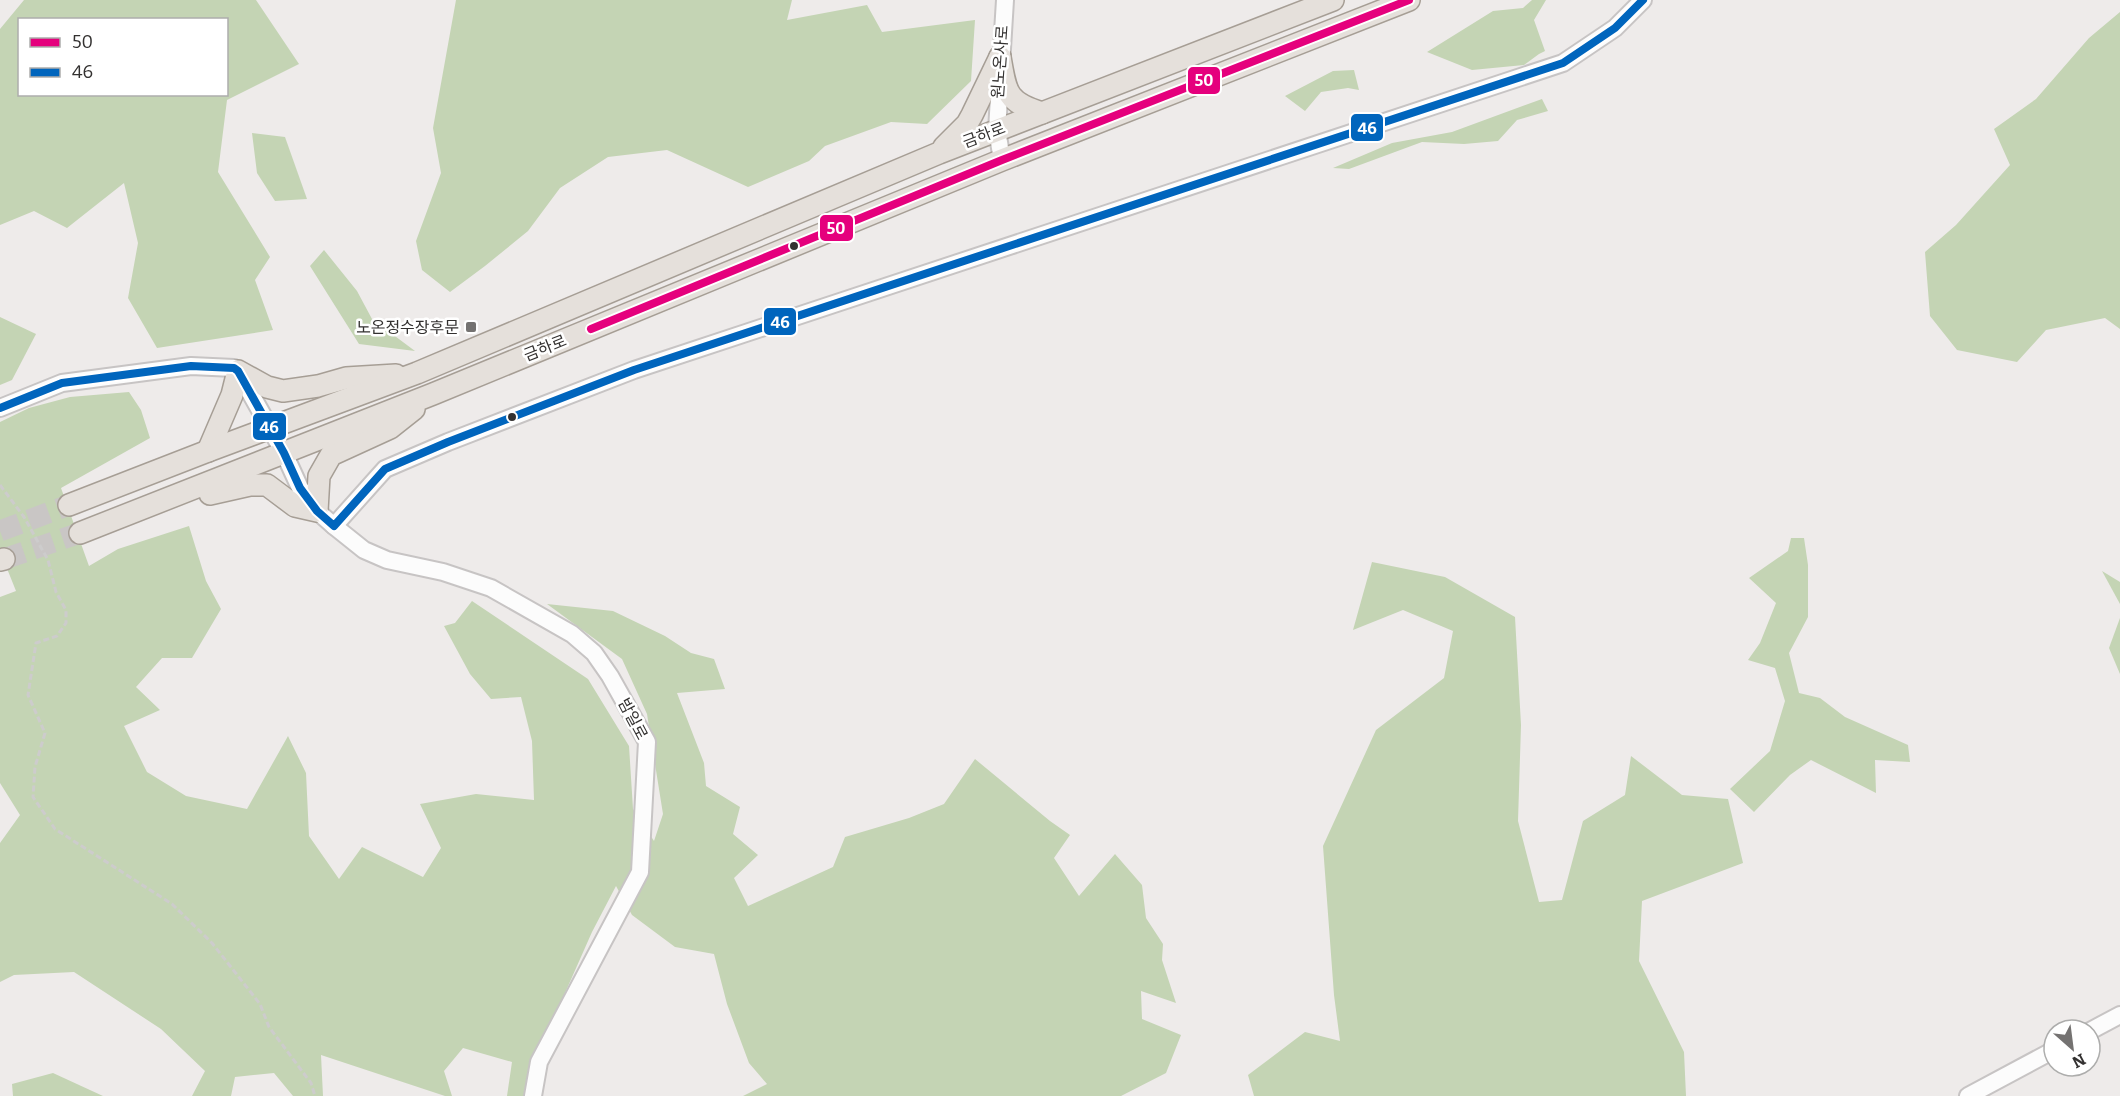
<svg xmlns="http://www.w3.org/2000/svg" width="2120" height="1096" viewBox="0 0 2120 1096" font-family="Bitter,'Noto Sans KR',serif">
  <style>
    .forest { fill: #c4d4b4; fill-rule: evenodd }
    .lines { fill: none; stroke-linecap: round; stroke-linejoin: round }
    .major-tunnel { stroke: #c9c6c5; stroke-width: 21; stroke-dasharray: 21 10; stroke-linecap: butt }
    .minor-casing { stroke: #c7c4c4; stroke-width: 20 }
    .major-casing { stroke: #a69e95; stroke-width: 24 }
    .path { stroke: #cdcccc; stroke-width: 3; stroke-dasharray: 6 3; stroke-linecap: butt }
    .minor { stroke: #fcfcfc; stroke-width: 16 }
    .major { stroke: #e5e0db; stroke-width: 21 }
    .bus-1-casing { stroke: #fff; stroke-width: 12 }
    .bus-2-casing { stroke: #fff; stroke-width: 12 }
    .bus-1 { stroke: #e5007d; stroke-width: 8 }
    .bus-2 { stroke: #0065bd; stroke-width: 8 }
    .bus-dot { fill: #333130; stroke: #fff; stroke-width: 2 }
    .poi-dot { fill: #747271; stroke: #fff; stroke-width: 2 }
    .labels { text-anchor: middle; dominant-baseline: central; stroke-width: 5; stroke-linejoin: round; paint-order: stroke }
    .street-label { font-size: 16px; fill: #333130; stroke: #fff }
    .poi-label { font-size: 16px; fill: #333130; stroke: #fff; text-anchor: end }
    .line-badge { stroke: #fff; stroke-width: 2 }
    .badge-label { font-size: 16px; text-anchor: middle; font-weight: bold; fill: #fff }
  </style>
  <rect width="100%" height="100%" fill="#eeebea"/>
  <g class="forest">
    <path d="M24 0H256L299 64 227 100 218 172 270 257 255 280 273 330 157 348 128 298 138 243 124 183 67 228 34 211 0 225V29ZM20 20H226V94H20Z"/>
    <polygon points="456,0 792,0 787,20 867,5 882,32 975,20 971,81 927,124 891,122 825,146 809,161 748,187 667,150 608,157 560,188 528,231 485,266 450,292 422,270 416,241 441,173 433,128"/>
    <polygon points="1532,0 1546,0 1534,20 1545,51 1539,54 1524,65 1472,70 1427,52 1493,11 1523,8"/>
    <polygon points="2120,12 2120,329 2105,318 2046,330 2017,362 1957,350 1930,316 1925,252 1956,225 2010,165 1994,129 2036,99 2089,38"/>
    <polygon points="1354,70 1359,90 1348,88 1321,92 1305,111 1285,96 1333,71"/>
    <polygon points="1542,99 1548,111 1517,120 1498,141 1464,144 1422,142 1349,169 1333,168 1392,143 1452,132"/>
    <polygon points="252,133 285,137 307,199 275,201 257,173"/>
    <polygon points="324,250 357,291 372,319 415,351 359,344 310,266"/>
    <polygon points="0,317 36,334 12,380 0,385"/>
    <polygon points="129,392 141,410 150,438 61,488 89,566 118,549 189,526 206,581 221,609 192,658 162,658 136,687 160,710 124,726 147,772 186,796 247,809 288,736 306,773 309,836 339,879 362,847 423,877 441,848 420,804 476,794 534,800 532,741 521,697 491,699 470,674 444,626 455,623 472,601 588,679 629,746 633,809 654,841 663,814 647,714 622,659 547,604 613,611 665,636 691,653 714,659 725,689 677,693 704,763 706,786 740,807 733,834 758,855 734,878 748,906 833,867 845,837 909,818 944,804 975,759 1050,821 1070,835 1054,858 1079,896 1115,854 1142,885 1146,918 1163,944 1162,960 1176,1003 1141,991 1142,1019 1181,1035 1166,1073 1121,1096 743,1096 767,1084 749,1063 727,1004 714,954 675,947 632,915 616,886 592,932 538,1054 527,1096 507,1096 512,1062 463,1048 444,1071 452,1096 445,1096 321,1055 323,1096 293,1096 274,1073 235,1077 231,1096 192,1096 205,1071 161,1029 74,972 14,975 0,982 0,843 20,815 0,783 0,597 16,591 0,551 0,422 29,408 70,397"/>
    <polygon points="1791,538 1804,538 1808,565 1808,617 1789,653 1799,693 1820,698 1845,717 1908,745 1910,762 1875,760 1876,793 1811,760 1790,775 1754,812 1730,789 1770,751 1785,701 1775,668 1748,660 1760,643 1776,603 1749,578 1788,551"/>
    <polygon points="1372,562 1445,577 1515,617 1521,725 1518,821 1539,902 1562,900 1583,821 1625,795 1631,756 1682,795 1728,799 1743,863 1642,901 1639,961 1684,1052 1686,1096 1254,1096 1248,1075 1305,1032 1340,1041 1334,995 1323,846 1376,730 1444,678 1453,631 1403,610 1353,630"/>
    <polygon points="2102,571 2120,582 2120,604"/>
    <polygon points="2120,618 2120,674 2109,648"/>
    <polygon points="53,1073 103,1096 13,1096 12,1084"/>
  </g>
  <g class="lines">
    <g class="major-tunnel">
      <polyline points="0,531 69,505"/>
      <polyline points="4,559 80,533"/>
    </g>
    <defs>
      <g id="minor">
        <polyline points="1002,160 997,130 1005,0"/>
        <polyline points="0,408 62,383 191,366 234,368 238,371 284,453 300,488 317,511 334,526 385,469 448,442 634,370 1563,63 1615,28 1643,0"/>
        <polyline points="334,526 364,550 387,560 443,572 491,588 572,634 594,653 610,676 647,742 640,872 539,1062 533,1096"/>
        <polyline points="2090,1031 2120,1015"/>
        <polyline points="1968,1096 2054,1050"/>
      </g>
      <g id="major">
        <path d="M1000 57C1006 92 1006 102 1042 113"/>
        <polyline points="944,147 967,124 972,115 1000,57"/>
        <polyline points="208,451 232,395 238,371 267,387 283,391 318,386 346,378 396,375"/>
        <polyline points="210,494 250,485 267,485 295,506 317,511 319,476 331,455 390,428 414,409"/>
        <polyline points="69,505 208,451 417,373 939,153 1333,0"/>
        <polyline points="80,533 433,394 1002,160 1409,0"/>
        <polyline points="0,560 4,559"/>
      </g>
    </defs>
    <use href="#minor" class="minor-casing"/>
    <use href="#major" class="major-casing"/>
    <polyline class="path" points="0,485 24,517 48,560 56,592 66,610 66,623 57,636 36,643 28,695 45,733 35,767 33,797 55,829 172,904 212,943 260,1004 269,1027 311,1083 315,1096"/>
    <use href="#minor" class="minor"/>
    <use href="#major" class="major"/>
    <defs>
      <polyline id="bus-1" points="591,329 1002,160 1409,0"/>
      <polyline id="bus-2" points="0,408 62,383 191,366 234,368 238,371 284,453 300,488 317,511 334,526 385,469 448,442 634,370 1563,63 1615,28 1643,0"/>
    </defs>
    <use href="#bus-1" class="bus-1-casing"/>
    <use href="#bus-2" class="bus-2-casing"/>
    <use href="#bus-1" class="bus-1"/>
    <use href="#bus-2" class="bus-2"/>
  </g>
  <g class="bus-dot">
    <circle cx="794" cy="246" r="5"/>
    <circle cx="512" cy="417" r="5"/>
  </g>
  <rect class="poi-dot" x="465" y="321" width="12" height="12" rx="3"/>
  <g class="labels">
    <g class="street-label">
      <text transform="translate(1000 62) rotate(-86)">원노온사로</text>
      <text transform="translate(984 135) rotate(-21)">금하로</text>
      <text transform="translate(545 348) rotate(-22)">금하로</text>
      <text transform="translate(633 719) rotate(62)">밤일로</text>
    </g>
    <g class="poi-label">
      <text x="459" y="327">노온정수장후문</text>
    </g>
  </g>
  <g class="line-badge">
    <rect x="1187" y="66" width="34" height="29" rx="6" fill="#e5007d"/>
    <rect x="1350" y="113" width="34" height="29" rx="6" fill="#0065bd"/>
    <rect x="819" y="214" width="35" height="28" rx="6" fill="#e5007d"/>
    <rect x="763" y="307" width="34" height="29" rx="6" fill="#0065bd"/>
    <rect x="252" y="412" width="35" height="29" rx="6" fill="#0065bd"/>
  </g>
  <g class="badge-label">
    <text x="1204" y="86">50</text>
    <text x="1367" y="134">46</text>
    <text x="836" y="234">50</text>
    <text x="780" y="328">46</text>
    <text x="269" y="433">46</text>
  </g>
  <rect x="18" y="18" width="210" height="78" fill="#ffffff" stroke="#adadac" stroke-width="1.5"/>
  <rect x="30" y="38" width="30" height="9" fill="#e5007d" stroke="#adadac" stroke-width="1.5"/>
  <text x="72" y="48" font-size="18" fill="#333130">50</text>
  <rect x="30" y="68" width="30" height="9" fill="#0065bd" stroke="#adadac" stroke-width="1.5"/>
  <text x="72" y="78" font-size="18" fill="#333130">46</text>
  <g transform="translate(2072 1048) rotate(152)"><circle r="28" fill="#ffffff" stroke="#adadac" stroke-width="1.5"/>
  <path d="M0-4.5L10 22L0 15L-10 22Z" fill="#747271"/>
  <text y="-9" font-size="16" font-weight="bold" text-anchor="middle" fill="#333130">N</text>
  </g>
</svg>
